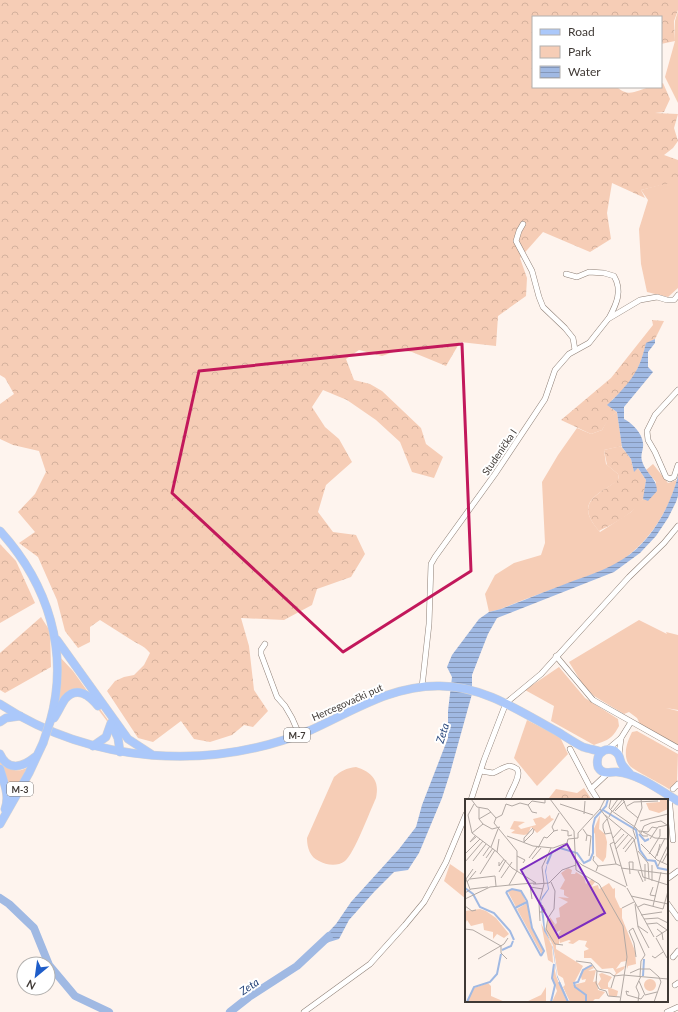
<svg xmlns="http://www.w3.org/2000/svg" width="678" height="1012" viewBox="0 0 678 1012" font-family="Lato,sans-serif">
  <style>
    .green { fill: #f6cdb6 }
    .forest { fill: url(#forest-crowns) }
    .water { fill: url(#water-rules) }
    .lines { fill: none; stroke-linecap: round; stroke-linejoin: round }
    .river { stroke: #a0b9e3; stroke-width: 8 }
    .minor-casing { stroke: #8f8077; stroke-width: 6 }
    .primary-casing { stroke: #d5d3d3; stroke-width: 9 }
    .minor { stroke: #fff; stroke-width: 5 }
    .primary { stroke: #abc8fa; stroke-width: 8 }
    .primary-bridge-casing { stroke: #d5d3d3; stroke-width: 9; stroke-linecap: butt }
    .primary-bridge { stroke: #abc8fa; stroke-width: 8 }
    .marked { fill: none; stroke: #c2185b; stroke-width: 3; stroke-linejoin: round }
    .labels { text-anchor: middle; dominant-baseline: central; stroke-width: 4; stroke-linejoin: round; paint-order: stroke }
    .shield { fill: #fff; stroke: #797472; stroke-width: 1 }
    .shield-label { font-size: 9px; font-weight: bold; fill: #3f3935 }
    .street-label { font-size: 10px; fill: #3f3935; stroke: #fff }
    .water-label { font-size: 11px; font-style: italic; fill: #28467b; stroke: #fff }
    .inset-river { fill: none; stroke: #a0b9e3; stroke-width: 2 }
    .inset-road { fill: none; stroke: #b2a9a4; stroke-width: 1 }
    .view { fill: #7b2cbf; fill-opacity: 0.15; stroke: #7b2cbf; stroke-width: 2 }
    .inset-edge { fill: none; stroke: #3f3935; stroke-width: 2 }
  </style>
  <defs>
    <pattern id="forest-crowns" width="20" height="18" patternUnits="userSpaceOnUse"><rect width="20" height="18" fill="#f6cdb6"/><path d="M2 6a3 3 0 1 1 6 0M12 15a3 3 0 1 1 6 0" fill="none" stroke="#d4b19d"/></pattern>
    <pattern id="water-rules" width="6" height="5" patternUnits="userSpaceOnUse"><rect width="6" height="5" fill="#a0b9e3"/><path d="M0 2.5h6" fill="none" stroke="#8497b9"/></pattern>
  </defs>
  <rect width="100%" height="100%" fill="#fef4ee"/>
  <g class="green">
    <polygon points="678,11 678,103 665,77 675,41 675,21"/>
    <polygon points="678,180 678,288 668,297 647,292 641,264 639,229 648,200 641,190"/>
    <path d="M617 412 622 446 604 450 606 464 618 474 619 480C595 496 574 503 600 532L631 512 643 499 649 500 656 482 646 470 653 464 668 483 677 480C669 510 650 540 625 558 611 569 592 574 575 581 550 590 525 599 501 609L489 612 485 594 495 575 514 563 541 555 545 543 542 482 558 455 577 428 591 434 602 430 609 417Z"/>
    <polygon points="639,620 667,634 666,632 678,635 678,710 666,708 678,711 678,745 640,724 637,718 629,712 624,714 594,696 583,685 569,662"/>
    <polygon points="59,656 73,671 120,737 116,733 91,700 75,692 56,711"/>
    <path d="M559 667 585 698 618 719 619 726C612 739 608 740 594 745L551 721 554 706 525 690Z"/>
    <polygon points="527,720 560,737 568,754 537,786 514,758"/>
    <path d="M637 731 678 754 677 783 669 789C662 784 635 771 630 766 622 756 627 742 632 732Z"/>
    <path d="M0 761C8 769 18 774 28 767L8 803 0 769Z"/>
    <path d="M356 767C372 772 380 781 376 798 370 811 354 854 345 861 337 867 326 865 319 861 310 857 307 848 307 838L334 777C341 771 346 768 356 767Z"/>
    <polygon points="450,864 466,875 466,899 444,881"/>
  </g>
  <g class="forest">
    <path d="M0 0H678V10L674 21 675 41 661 44V17H533V87H617C630 99 637 89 651 87 654 87 658 87 661 87V84L663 83 670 99 664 112 655 113 678 114 674 128 678 141 673 148 664 155 678 160V181L641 190 645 198 612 183 607 213 611 239 590 252 543 232 520 258 527 278 526 296 498 316 496 346 460 342 446 366 412 352 399 350 382 356 359 350 346 359 354 380 370 384 382 391 421 428 426 444 443 457 434 478 412 472 400 442 376 420 347 400 323 390 312 407 325 427 339 439 352 462 326 485 318 512 333 532 356 535 365 554 351 577 317 589 312 605 284 620 241 618 249 646 254 690 268 711 253 727 244 725 232 735 210 742 194 739 181 721 153 742 138 738 107 691 115 681 124 677 134 675 144 665 150 653C142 644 139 645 130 639 120 633 110 626 100 620L90 627V642L78 648 65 631 57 600 38 557 19 543 35 532 18 512 35 494 46 472 39 451 13 445 0 439V404L14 394 5 378 0 375Z"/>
    <path d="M652 320 664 321 655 339 646 344C640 368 632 384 612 400L611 408 617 412 610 417 602 430 591 434 561 420 611 378 653 325Z"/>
    <path d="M621 446 631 459 634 471 638 468 646 480C645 486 645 494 643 499 635 513 613 524 599 531 574 502 597 496 619 479L618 474 607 465 604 450Z"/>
    <polygon points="0,544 16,561 35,603 0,623"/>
    <polygon points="41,617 50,631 51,667 5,693 0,690 0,653"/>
    <polygon points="584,788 592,800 550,800 549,798 556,789 577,793"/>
  </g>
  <g class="water">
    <path d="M655 339V343L648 352V367L653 372 624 407V419C632 423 642 433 643 443 644 449 640 454 642 461 646 474 657 478 657 491L648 501 643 499 646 480 638 468 634 472 631 459 622 447 617 412 607 405C612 400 617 396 621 391 636 375 641 364 646 343Z"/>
    <path d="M678 476V496L676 502 668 518 656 536 640 553 614 572 497 618 488 634 472 675V694L450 773 442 798 419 853 408 870 394 872 374 892 349 920 339 939 326 943H322L321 940 336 924 351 902 399 849 416 827 422 805 448 738V711L452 677 447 667 452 655 479 619 489 612 501 609C525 600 549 590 573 581 590 575 608 569 623 559 651 542 670 507 678 476Z"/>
  </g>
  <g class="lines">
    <g class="river">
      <polyline points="0,898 9,904 34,928 49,965 75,996 109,1012"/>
      <polyline points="230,1012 249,997 297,966 329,936"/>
    </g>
    <defs>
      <g id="minor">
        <polyline points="523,224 519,231 516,241 532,271 539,297 543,307 565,328 573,338 575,350"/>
        <path d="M566 274 577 277 589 272 604 273 614 276C623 291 616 305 609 318"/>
        <polyline points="678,390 655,415 647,431 648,440 655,452 666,477 670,479 674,477 678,465"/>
        <polyline points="265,644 261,650 261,654 277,697 285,706 292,718 299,734"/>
        <polyline points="556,656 593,700 678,748"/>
        <polyline points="422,687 429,624 431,564 435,557 495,474 545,399 555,370 569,354 589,343 608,319 640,300 657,297 667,300 674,300 678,295"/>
        <polyline points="570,749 591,789"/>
        <polyline points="608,749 621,738 631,722"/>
        <polyline points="619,755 621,738"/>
        <path d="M481 771 493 773C503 769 508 762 517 769 522 776 510 791 508 800"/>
        <polyline points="673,789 678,784"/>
        <polyline points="669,796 673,840"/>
        <polyline points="471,800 484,760 506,703 541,674 629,577 664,543 678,526"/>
        <polyline points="598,800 591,789 608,773"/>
        <polyline points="667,879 678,871"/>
        <polyline points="667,903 678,918"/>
        <polyline points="673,957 678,951"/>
        <polyline points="675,985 678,983"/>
        <polyline points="304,1012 370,964 405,925 424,902 440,873 446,862 466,814"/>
        <polyline points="667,1012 678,1007"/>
      </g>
      <g id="primary">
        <path d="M0 531C48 584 70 652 50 722"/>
        <polyline points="57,640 128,739 151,754"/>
        <path d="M0 704C92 764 210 772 311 730 353 711 392 685 440 686 484 686 521 712 558 732 566 737 575 743 583 747 589 749 596 750 602 752"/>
        <path d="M54 718C58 712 61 705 65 699 77 685 90 696 98 706"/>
        <polyline points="0,722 6,718 20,716"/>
        <polyline points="112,725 118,738 120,752"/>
        <polyline points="93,746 106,737 111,723"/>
        <path d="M0 754C8 772 23 767 35 757"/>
        <path d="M0 769C4 783 10 796 5 809"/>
        <path d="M630 774C627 770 622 766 621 762 620 760 620 758 619 756 615 748 604 747 599 755 597 758 597 764 598 767 603 776 611 771 617 772 639 774 659 790 678 801"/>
        <polyline points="0,824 29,773 43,743"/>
      </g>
    </defs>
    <use href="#minor" class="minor-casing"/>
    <use href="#primary" class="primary-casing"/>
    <use href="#minor" class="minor"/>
    <use href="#primary" class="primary"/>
    <defs>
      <polyline id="primary-bridge" points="43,743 50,722"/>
    </defs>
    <use href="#primary-bridge" class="primary-bridge-casing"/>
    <use href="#primary-bridge" class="primary-bridge"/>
  </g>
  <path class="marked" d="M462 344 471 571 343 652 172 493 199 371Z"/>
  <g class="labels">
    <g class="shield">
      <rect x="284" y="728" width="26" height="14" rx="3"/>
      <rect x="7" y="782" width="26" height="14" rx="3"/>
    </g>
    <g class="shield-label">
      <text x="297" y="735">M-7</text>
      <text x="20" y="789">M-3</text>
    </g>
    <g class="street-label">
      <text transform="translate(499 452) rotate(-56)">Studenička I</text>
      <text transform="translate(347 702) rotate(-24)">Hercegovački put</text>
    </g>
    <g class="water-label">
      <text transform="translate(442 733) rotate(-73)">Zeta</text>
      <text transform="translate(249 986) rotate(-34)">Zeta</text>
    </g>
  </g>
  <g transform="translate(465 799)">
    <rect width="203" height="203" fill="#fef4ee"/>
    <path d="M135 16 134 30 140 35 142 43 141 58 138 63 131 57 130 35 128 32ZM47 90 56 92 61 103 51 108 43 93ZM62 104 66 128 78 151 77 156 52 110ZM85 118 90 125 87 128 94 138V145H91V150L118 167 108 186 120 183 121 180 117 181 115 175 121 168 127 166 129 169 123 172 131 171 128 183 132 182 133 191 140 193 134 200H130L127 203H105L98 188 100 186 98 179 93 176 88 146 80 131ZM76 124 87 147 88 164 83 161ZM89 167 91 177 102 203H87L92 192 87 178ZM23 184 26 187V197L40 203H2L9 189ZM81 188V203H61L76 196Z" fill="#f6cdb6"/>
    <path d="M195 0H203V10L194 14 184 11 181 4 195 3ZM85 16 86 19 89 20 72 34 66 28 63 35 59 36 46 34 50 31 45 30 49 22 60 23 53 27 56 30 71 26 68 20 76 18 80 20ZM103 69 107 71 106 75H110L111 73 119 78 121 85 127 80 130 83 126 88 133 86 134 90 136 89 144 84 148 90 150 89V98L155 109H157V119L170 152 171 165 163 167 162 170 161 162 156 163 151 170 160 167 159 170 149 177 151 174 148 169 137 170 126 159H119V152L124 150 120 147 122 142 114 141 108 145 103 144 106 142 104 141 95 144 93 136 96 131 92 133 87 128 92 124 91 119 95 118 94 109 103 103 93 98 104 99 99 96V91L95 90 100 81 96 74ZM15 110 21 112 31 119 44 135 39 139 32 135 28 140V133L19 131 18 124 6 127 2 121 0 125V112ZM137 174 147 178 143 184V188L153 192 152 197H144L143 190H136L133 185 136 180 134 175ZM179 186a6 6 0 1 1 12 0a6 6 0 1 1-12 0Z" fill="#f6cdb6"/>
    <path d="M83 62 81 73 84 90 76 102 79 117 80 130 88 148 92 176 104 203 92 178 87 145 79 132 75 104 77 98 83 90 80 72Z" fill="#a0b9e3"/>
    <path class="inset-river" d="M138 11 171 31 175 51 182 61 190 62 193 69 203 71M174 35 180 42 184 40M82 65 87 53 95 49 112 54 119 64 125 61 128 54V27L130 19 141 7 143 0M0 89 8 95 15 108 29 114 45 132 49 141M41 93 47 90 56 92 62 102 67 129 79 152 76 157M41 93 76 157M50 109 62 103M37 151 46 147 48 142M178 177 179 160M94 183 103 203M2 203 9 188 25 183 32 175 36 155M86 203 90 186 87 179 89 165M121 203V196L110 188 109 184 113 183 118 171 127 166"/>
    <path class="inset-road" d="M6 0 12 8 23 10 31 19M85 0 109 32 111 71 134 85 158 127 162 158 155 203M140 0 135 10 142 19 162 87M158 0 162 10 173 19M9 5 3 16 7 34 32 53 47 69 71 84M95 5 128 16M63 6 67 13 72 14M47 7 55 4 63 6 67 2 80 4V0M162 7 169 3 193 2M14 9V20L18 25M146 10 153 0M147 12 170 28M148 12 158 0M150 12 160 2M119 15 120 2M140 16 169 40 178 78 203 86M144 18 147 12 144 9 146 0M31 19 29 24 52 52V72M31 19 37 16 41 5 47 7M14 20 26 13M142 20 138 25V29L140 35 146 34M175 22 203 15M170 28 178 37H183M118 30 122 36 121 42M93 31 89 32 87 28 94 14M96 31 103 32V37L107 36M174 32 183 33 187 28 192 29M178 33 190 39 203 40M7 34 18 25 27 30 35 28M176 34 179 27 186 24 196 22 202 26M122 36 126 37 124 57M10 37 5 43 11 38M42 37 68 47 88 49 102 44 103 40 113 39V34L135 10M148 39 157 29M171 40 168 31 177 9 176 0M185 40 193 28 203 26M59 43V39L68 29M59 43 68 34 69 30M149 43 145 45 151 65 156 67M150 45 159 35M176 45 192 61 203 66M26 48 33 30M73 49 79 38 82 39 89 32M151 50 163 36M158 50 168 38M173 52 183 64M32 53 34 40M160 53 170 40M0 55 15 40M184 55 195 37V30M18 57 25 47M52 57 60 61 58 64M129 57 128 61 133 67 131 72M192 57 195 45M21 59 28 49M64 59 72 48M109 59 117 66 161 88M190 59 200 39M67 60 76 49M8 62 21 45M0 63 18 42M34 63V67L39 60M183 64 184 80M197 64 203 53M133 67 151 65M193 67 203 46M156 69 203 75M173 72 178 83M34 73 41 61M15 75 30 51M165 75 164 63H168V71M36 79 47 63M5 80 30 77 31 87M180 82V65M187 82V66M2 83 11 72M86 83 90 92 89 110 83 119 81 130 90 145 98 146M71 85 84 84 97 71 111 66M44 86 52 72M65 86 67 100M65 88 78 90M188 88 185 96 191 97M162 89 189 138M5 90 1 80 8 70M0 94 6 90 23 88M166 97 203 105M0 100 25 88 56 85 70 84 71 85H68M170 105 173 128 184 149M0 107 7 112 11 111M188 107 196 73M173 108 179 105 198 110M157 109 169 103M198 110 203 92M75 113H79L80 111 77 106 78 113M176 116 197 113M179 120 193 119 203 124M75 122 74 104 79 85 77 68 86 49M182 125 192 124 202 131M173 127 183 134M168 129 180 156 176 162 175 177M168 129 164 132 169 144 171 158M0 130 8 131 36 147M192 130 197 134 198 141M191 138 202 131M191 139 202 159M36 147V154L42 160M187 157 190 159 198 153M13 160 39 145 43 139M111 162 126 164 132 172 145 174 149 177 158 176M132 172 131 184 134 190 141 192 143 197 155 198M165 174 174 170H185L194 178 196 183 189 203M158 176 203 180M174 182 180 196M146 189 150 176M164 193 161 192 162 196 176 200 179 196M180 196 192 193M173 203 174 195 171 188 176 177"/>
    <path class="view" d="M102 45 140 114 94 139 56 71Z"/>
    <rect width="203" height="203" class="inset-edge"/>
  </g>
  <rect x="532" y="16" width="130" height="72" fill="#ffffff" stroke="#b2b0ae"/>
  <rect x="540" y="29" width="20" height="6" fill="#abc8fa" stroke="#b2b0ae"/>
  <text x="568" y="36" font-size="12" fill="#3f3935">Road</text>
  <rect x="540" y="46" width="20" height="12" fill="#f6cdb6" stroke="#b2b0ae"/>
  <text x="568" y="56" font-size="12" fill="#3f3935">Park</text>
  <rect x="540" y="66" width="20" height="12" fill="url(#water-rules)" stroke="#b2b0ae"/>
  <text x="568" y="76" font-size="12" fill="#3f3935">Water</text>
  <g transform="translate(36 976) rotate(209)"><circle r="19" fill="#ffffff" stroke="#b2b0ae"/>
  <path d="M0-3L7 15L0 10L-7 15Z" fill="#1e5dc9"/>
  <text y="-6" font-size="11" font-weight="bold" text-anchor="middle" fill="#3f3935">N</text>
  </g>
</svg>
